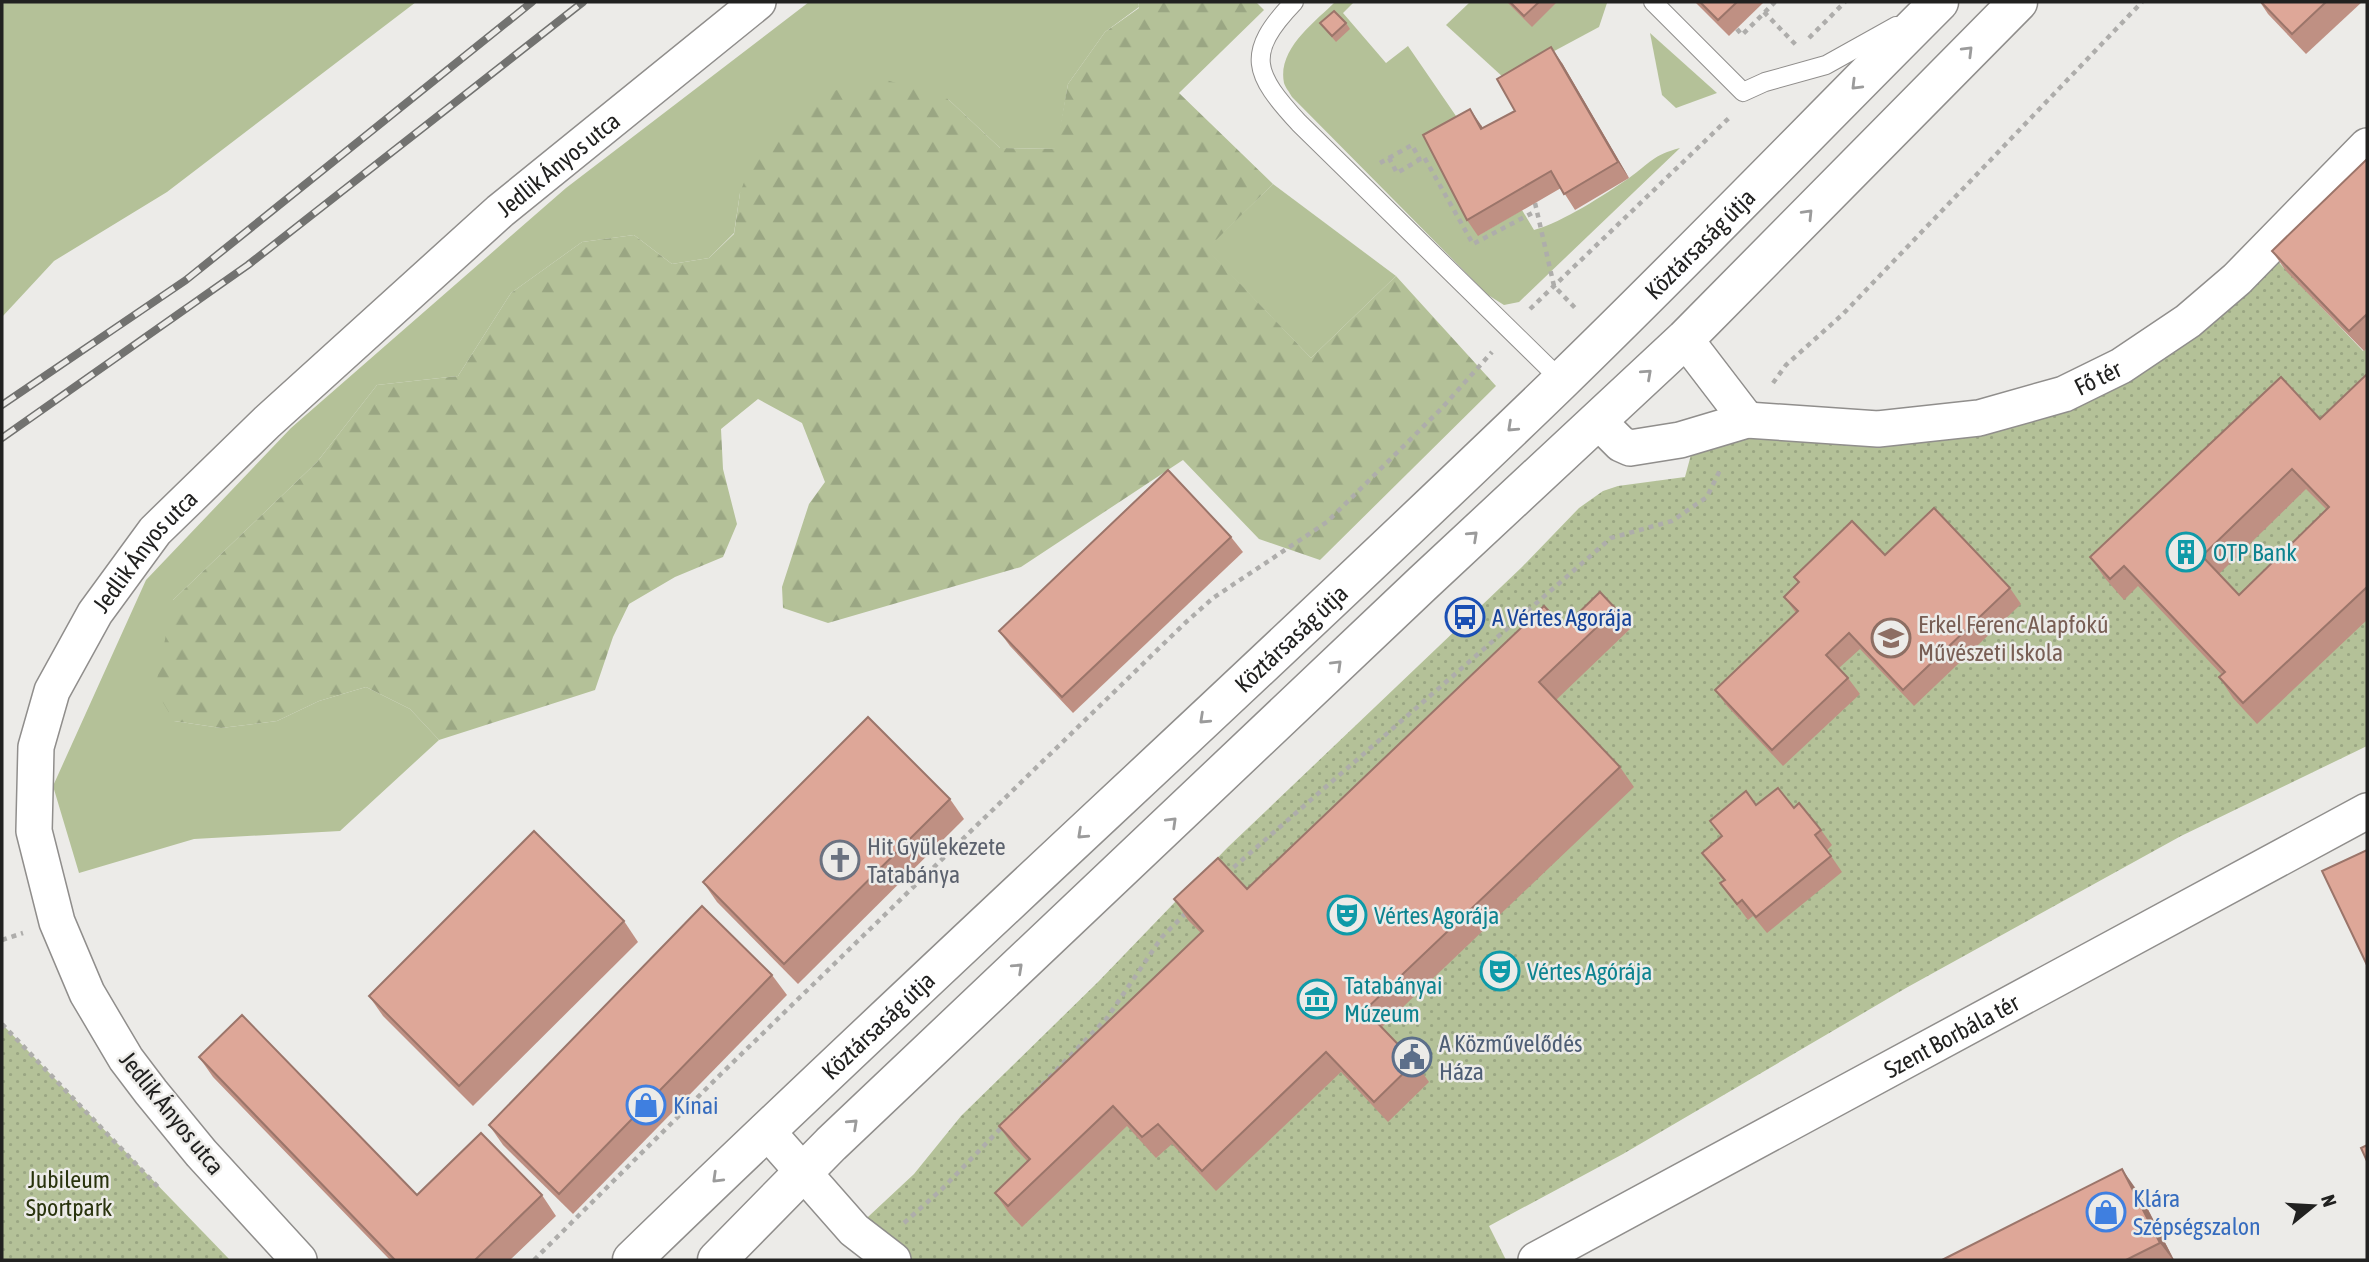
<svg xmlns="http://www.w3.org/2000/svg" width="2369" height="1262" viewBox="0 0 2369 1262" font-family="'Asap Condensed',sans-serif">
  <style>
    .green { fill: #b4c198 }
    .forest { fill: url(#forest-firs) }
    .park { fill: url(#park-dots) }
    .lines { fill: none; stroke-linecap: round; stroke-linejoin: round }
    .lane-casing { stroke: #908e8c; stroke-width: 20 }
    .street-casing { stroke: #908e8c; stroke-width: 38 }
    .secondary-casing { stroke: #908e8c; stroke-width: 41 }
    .path { stroke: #aeadab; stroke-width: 4.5; stroke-dasharray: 5 5; stroke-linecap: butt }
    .lane { stroke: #fff; stroke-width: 18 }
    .street { stroke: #fff; stroke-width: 35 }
    .secondary { stroke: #fff; stroke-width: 38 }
    .rail-casing { stroke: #727270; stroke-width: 8 }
    .rail { stroke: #ecebe8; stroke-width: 5; stroke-dasharray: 16; stroke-linecap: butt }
    .wall { fill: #bf9083; fill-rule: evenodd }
    .shaded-wall { fill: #9b756a }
    .building { fill: #dea798; stroke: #9b756a; stroke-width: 2; fill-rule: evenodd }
    .oneway { stroke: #9b9b9b }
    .labels { text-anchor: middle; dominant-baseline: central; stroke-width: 5; stroke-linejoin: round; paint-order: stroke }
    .street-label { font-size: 24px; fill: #212120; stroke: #ecebe8 }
    .culture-label { font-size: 24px; fill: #0d838f; stroke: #ecebe8; text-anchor: start }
    .transit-label { font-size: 24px; fill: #164399; stroke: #ecebe8; text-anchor: start }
    .education-label { font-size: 24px; fill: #785e54; stroke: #ecebe8; text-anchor: start }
    .worship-label { font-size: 24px; fill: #5b616d; stroke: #ecebe8; text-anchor: start }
    .service-label { font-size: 24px; fill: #4e5e75; stroke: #ecebe8; text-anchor: start }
    .shop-label { font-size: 24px; fill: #366cbe; stroke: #ecebe8; text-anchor: start }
    .park-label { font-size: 24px; fill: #29330d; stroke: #ecebe8 }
  </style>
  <defs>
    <pattern id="forest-firs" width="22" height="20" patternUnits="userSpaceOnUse" patternTransform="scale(1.75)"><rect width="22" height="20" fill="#b4c198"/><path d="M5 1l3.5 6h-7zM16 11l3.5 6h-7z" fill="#9aa683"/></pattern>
    <pattern id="park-dots" width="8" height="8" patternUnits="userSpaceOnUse" patternTransform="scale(1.75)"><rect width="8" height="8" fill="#b4c198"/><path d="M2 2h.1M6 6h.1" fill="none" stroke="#9aa683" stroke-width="1.8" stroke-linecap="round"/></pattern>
  </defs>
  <rect width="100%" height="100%" fill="#ecebe8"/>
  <g class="green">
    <polygon points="2,2 416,2 167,192 54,261 2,317"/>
    <polygon points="809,2 1138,2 1139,7 1105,32 1068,84 1057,149 1000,148 948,99 740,193 734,233 709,258 672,264 634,235 582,242 511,293 458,376 377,385 317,462 173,600 174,721 221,728 277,721 319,701 366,687 410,709 439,740 340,831 194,839 79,873 53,786 146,580 291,428 566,188"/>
    <path d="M1335 2H1354L1343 13 1386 63 1408 46 1467 132 1479 235 1522 210 1534 230C1563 222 1604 195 1629 178 1650 163 1653 155 1680 148L1519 302 1504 305 1488 295 1292 97C1290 93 1285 87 1284 83 1277 49 1315 22 1335 2Z"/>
    <polygon points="1470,2 1606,2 1607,3 1599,27 1504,78 1446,25"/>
    <polygon points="1650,33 1717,93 1676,108 1662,95"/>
    <polygon points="1273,184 1396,276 1311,358 1206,249"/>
  </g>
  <polygon class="forest" points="1138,2 1256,2 1264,10 1179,93 1273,184 1207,249 1311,358 1396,276 1496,386 1320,560 1259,539 1183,460 1021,567 828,623 783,608 782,587 809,504 825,482 802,423 758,399 721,429 723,469 737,524 723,557 675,577 629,604 613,637 595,690 439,740 410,709 366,687 319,701 277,721 221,728 174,721 155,689 173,600 317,462 377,385 458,376 511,293 582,242 634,235 672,264 709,258 734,234 740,193 759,142 812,97 880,78 948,99 1000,148 1056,149 1068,84 1105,32 1139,8"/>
  <g class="park">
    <polygon points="2266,249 2363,351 2367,348 2367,746 2181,836 1906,988 1623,1154 1489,1226 1506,1260 893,1260 854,1230 914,1174 961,1116 1098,982 1227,848 1522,567 1579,508 1603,491 1618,486 1685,477 1696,436 1878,429 2064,394"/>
    <polygon points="2,1024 230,1260 2,1260"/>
  </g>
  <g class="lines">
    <defs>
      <g id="lane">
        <path d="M1294 2C1244 54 1254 74 1299 123L1561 380"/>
        <polyline points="1653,2 1743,92 1765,82 1826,65 1896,26"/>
      </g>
      <g id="street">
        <polyline points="1685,339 1747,420"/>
        <path id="s1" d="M1597 420 1621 444 1630 448 1680 440 1747 420 1878 429 1979 418 2064 394 2121 366 2188 321 2237 279 2367 146"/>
        <polyline points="766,1130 854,1230 893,1260"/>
        <path id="s2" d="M299 1260 201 1153 151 1092 126 1059 87 993 57 922 34 831 36 747 52 691 95 613 155 531 267 422 500 211 758 2"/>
        <path id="s3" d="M1536 1260 2367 811"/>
      </g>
      <g id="secondary">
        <path id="s4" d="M632 1260C937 964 1253 679 1559 383 1688 258 1813 128 1939 2"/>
        <polyline points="717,1260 831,1144 1423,583 1685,339 2018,2"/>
      </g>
    </defs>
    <use href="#lane" class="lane-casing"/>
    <use href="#street" class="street-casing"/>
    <use href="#secondary" class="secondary-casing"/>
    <g class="path">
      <polyline points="1764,12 1796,45"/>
      <polyline points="1737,29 1742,35 1775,2"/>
      <polyline points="1809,38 1845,2"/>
      <polyline points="1389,158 1412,145 1420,160"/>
      <polyline points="1380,163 1389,158 1397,173 1424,157 1473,244 1536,211"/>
      <polyline points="1535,203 1554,286 1578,311"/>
      <polyline points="1530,309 1731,116"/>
      <polyline points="1773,383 1786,365 1843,314 2142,2"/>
      <polyline points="1226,874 1611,538 1672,521 1707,497 1721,468"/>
      <polyline points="2,940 23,933"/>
      <polyline points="2,1024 159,1188"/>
      <polyline points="1035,1092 1107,1018 1162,937 1187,912"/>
      <polyline points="904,1223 942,1189 1003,1126"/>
      <polyline points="534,1260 721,1074 1185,623 1213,598 1327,522 1441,409 1492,352"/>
    </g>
    <use href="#lane" class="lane"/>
    <use href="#street" class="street"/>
    <use href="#secondary" class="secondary"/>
    <defs>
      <g id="rail">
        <polyline points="2,405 186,280 532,2"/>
        <polyline points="2,438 248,265 583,2"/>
      </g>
    </defs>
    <use href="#rail" class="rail-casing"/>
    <use href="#rail" class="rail"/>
  </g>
  <g class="wall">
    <polygon points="1507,2 1557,2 1532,27"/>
    <polygon points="1695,2 1764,2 1729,36"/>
    <polygon points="2260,2 2362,2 2306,54 2268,14"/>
    <polygon points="1320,23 1346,23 1350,29 1336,42"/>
    <polygon points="1562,63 1629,178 1575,210 1561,188 1478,236 1467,220 1481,125 1483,128 1515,111"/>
    <polygon points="2367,159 2367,348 2364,351 2286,271 2272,251"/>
    <path d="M2367 374V620L2257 724 2233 698 2219 677 2222 675 2138 586 2124 600 2104 577 2090 557 2320 419ZM2306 489 2327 510 2239 595 2219 574Z"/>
    <polygon points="1231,537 1243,552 1073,713 1010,646 999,631"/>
    <polygon points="1885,555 2010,588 2021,604 1914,706 1860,649 1839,668 1848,678 1860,694 1783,766 1727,706 1715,690 1796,613 1784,597 1798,583 1794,577"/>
    <polygon points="1616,609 1630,629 1556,700 1620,767 1634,787 1382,1027 1415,1062 1429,1082 1388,1122 1341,1072 1216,1191 1172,1144 1156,1158 1127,1126 1022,1227 1009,1213 995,1193 1027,1161 1013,1146 999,1126 1201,933 1188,920 1174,899 1247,889 1564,627"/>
    <polygon points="950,799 964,819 798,984 717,902 703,882"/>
    <polygon points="1756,805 1794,808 1821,830 1832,845 1827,850 1842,872 1767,933 1753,916 1748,920 1720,883 1724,881 1702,853 1722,837 1710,821"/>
    <polygon points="624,921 638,942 473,1106 383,1016 369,996"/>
    <polygon points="772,975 787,995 573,1214 503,1145 489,1125"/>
    <polygon points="199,1057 417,1195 542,1195 556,1216 510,1260 390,1260 213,1077"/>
    <polygon points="2141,1196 2174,1260 1942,1260"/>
  </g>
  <g class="shaded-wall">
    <polygon points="1551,47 1562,63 1629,178 1618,162"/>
    <polygon points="1470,109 1481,125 1492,145 1481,129"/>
    <polygon points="2122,1169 2141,1196 2174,1260 2173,1260 2160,1243"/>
  </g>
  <g class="building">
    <polygon points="1510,2 1539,2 1524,16"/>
    <polygon points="1700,2 1737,2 1718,20"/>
    <polygon points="2261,2 2326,2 2292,34"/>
    <polygon points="1334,11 1346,23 1332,36 1320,23"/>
    <polygon points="1551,47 1618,162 1564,194 1551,171 1467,220 1423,135 1470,109 1481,129 1515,111 1497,79"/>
    <polygon points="2367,159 2367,314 2349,331 2272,251"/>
    <path d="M2367 374V587L2243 703 2219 677 2225 672 2124 566 2110 579 2090 557 2281 377 2320 419ZM2292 469 2329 507 2239 595 2202 556Z"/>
    <polygon points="1168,470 1231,537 1062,697 999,631"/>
    <polygon points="1934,508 2010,588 1903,690 1849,633 1826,655 1848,678 1772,750 1715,690 1798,611 1784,597 1799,582 1794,577 1852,521 1885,555"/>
    <polygon points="1600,592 1616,609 1539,682 1620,767 1365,1010 1415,1062 1374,1102 1326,1052 1202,1171 1158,1124 1142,1137 1113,1106 1008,1206 995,1193 1030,1159 999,1126 1203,931 1174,899 1218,858 1247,889 1544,606 1564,627"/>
    <polygon points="868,717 950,799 784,964 703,882"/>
    <polygon points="1778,788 1794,808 1799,803 1821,830 1815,835 1831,856 1756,917 1742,900 1737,904 1720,883 1725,880 1702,853 1722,836 1710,821 1746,791 1756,805"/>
    <polygon points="534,831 624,921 459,1086 369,996"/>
    <polygon points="2367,850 2367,965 2322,871"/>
    <polygon points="702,906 772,975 559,1194 489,1125"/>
    <polygon points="242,1015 417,1195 481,1133 542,1195 475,1260 395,1260 199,1057"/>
    <polygon points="2367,1145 2367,1161 2361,1148"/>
    <polygon points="2122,1169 2160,1243 2126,1260 1942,1260"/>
  </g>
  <defs><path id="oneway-chevron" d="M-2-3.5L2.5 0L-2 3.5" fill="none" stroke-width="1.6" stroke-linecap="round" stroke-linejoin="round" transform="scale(1.75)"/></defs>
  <g class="oneway">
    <use href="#oneway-chevron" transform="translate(1968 51) rotate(-45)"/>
    <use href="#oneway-chevron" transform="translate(1856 85) rotate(135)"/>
    <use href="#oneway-chevron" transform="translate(1808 214) rotate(-46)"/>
    <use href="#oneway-chevron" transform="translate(1647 374) rotate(-42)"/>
    <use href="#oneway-chevron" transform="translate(1512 427) rotate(137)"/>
    <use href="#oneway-chevron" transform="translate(1473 536) rotate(-43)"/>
    <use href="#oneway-chevron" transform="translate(1337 665) rotate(-44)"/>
    <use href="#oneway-chevron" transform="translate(1204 719) rotate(137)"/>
    <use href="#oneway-chevron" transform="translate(1172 822) rotate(-44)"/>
    <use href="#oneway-chevron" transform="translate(1082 834) rotate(137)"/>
    <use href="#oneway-chevron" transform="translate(1018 968) rotate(-43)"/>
    <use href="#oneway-chevron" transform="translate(853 1124) rotate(-43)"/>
    <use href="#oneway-chevron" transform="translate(717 1178) rotate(136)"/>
  </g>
  <defs>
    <symbol id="building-ring" viewBox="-11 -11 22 22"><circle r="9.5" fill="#ecebe8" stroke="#0f9aa8" stroke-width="1.5"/><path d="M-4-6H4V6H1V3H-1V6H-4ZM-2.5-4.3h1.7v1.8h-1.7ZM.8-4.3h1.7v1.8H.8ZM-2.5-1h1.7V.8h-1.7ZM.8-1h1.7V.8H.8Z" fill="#0f9aa8"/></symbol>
    <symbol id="bus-ring" viewBox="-11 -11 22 22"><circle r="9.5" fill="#ecebe8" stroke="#1a4fb4" stroke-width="1.5"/><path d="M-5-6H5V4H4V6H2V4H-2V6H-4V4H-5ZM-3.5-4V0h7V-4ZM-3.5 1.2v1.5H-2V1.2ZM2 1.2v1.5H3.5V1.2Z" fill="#1a4fb4"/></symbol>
    <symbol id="school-ring" viewBox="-11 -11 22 22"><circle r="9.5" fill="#ecebe8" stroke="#8d6e63" stroke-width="1.5"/><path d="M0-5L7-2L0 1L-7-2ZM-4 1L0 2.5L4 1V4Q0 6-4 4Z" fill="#8d6e63"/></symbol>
    <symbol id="church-ring" viewBox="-11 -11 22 22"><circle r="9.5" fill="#ecebe8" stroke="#6b7280" stroke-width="1.5"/><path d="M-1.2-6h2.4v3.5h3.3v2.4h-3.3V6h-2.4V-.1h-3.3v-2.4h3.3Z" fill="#6b7280"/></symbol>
    <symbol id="theatre-ring" viewBox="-11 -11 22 22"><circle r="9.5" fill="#ecebe8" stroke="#0f9aa8" stroke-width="1.5"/><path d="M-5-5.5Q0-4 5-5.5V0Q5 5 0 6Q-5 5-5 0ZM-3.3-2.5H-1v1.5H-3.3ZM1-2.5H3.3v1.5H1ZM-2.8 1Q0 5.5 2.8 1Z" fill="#0f9aa8"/></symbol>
    <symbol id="museum-ring" viewBox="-11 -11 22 22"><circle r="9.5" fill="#ecebe8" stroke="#0f9aa8" stroke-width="1.5"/><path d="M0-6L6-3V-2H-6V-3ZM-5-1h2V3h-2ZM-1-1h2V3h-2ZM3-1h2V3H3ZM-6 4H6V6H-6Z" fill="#0f9aa8"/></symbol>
    <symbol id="civic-ring" viewBox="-11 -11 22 22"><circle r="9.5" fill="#ecebe8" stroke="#5c6f8a" stroke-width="1.5"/><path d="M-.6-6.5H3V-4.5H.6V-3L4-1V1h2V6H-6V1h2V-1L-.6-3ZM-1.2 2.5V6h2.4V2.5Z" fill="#5c6f8a"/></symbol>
    <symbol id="shop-ring" viewBox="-11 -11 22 22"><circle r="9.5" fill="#ecebe8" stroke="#3f7fe0" stroke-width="1.5"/><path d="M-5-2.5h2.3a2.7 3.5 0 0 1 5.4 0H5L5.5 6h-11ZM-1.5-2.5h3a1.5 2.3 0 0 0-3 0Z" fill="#3f7fe0"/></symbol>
  </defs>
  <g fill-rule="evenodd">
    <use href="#building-ring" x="2164" y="530" width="44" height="44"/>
    <use href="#bus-ring" x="1443" y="595" width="44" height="44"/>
    <use href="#school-ring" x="1869" y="616" width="44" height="44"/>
    <use href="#church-ring" x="818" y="838" width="44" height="44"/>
    <use href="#theatre-ring" x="1325" y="893" width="44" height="44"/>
    <use href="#theatre-ring" x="1478" y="949" width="44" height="44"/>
    <use href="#museum-ring" x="1295" y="977" width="44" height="44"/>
    <use href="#civic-ring" x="1390" y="1035" width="44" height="44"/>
    <use href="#shop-ring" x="624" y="1083" width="44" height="44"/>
    <use href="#shop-ring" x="2084" y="1190" width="44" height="44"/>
  </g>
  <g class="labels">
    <g class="street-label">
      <text stroke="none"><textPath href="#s2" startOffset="1391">Jedlik Ányos utca</textPath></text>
      <text stroke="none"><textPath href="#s4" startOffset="1474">Köztársaság útja</textPath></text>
      <text stroke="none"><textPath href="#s1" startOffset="523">Fő tér</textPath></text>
      <text stroke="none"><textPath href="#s2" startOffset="824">Jedlik Ányos utca</textPath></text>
      <text stroke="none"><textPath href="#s4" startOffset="906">Köztársaság útja</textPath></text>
      <text stroke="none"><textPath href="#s4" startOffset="340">Köztársaság útja</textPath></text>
      <text stroke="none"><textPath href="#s3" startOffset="472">Szent Borbála tér</textPath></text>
      <text transform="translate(172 1113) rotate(51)">Jedlik Ányos utca</text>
    </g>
    <g class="culture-label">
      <text x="2213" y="552">OTP Bank</text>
      <text x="1374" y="915">Vértes Agorája</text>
      <text x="1527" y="971">Vértes Agórája</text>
      <text x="1344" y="985">Tatabányai<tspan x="1344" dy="28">Múzeum</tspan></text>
    </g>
    <g class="transit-label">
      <text x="1492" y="617">A Vértes Agorája</text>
    </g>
    <g class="education-label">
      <text x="1918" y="624">Erkel Ferenc Alapfokú<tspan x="1918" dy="28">Művészeti Iskola</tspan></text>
    </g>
    <g class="worship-label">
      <text x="867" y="846">Hit Gyülekezete<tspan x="867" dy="28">Tatabánya</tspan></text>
    </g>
    <g class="service-label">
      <text x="1439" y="1043">A Közművelődés<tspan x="1439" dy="28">Háza</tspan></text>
    </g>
    <g class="shop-label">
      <text x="673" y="1105">Kínai</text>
      <text x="2133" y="1198">Klára<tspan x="2133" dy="28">Szépségszalon</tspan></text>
    </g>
    <g class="park-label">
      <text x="69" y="1179">Jubileum<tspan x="69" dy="28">Sportpark</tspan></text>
    </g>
  </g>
  <rect width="2369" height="1262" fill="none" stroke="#212120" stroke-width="7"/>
  <g transform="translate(2313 1206) rotate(72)" stroke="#ecebe8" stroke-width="5" paint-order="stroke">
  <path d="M0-5L12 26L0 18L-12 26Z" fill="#212120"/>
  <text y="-10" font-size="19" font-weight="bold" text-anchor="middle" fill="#212120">N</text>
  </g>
</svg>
